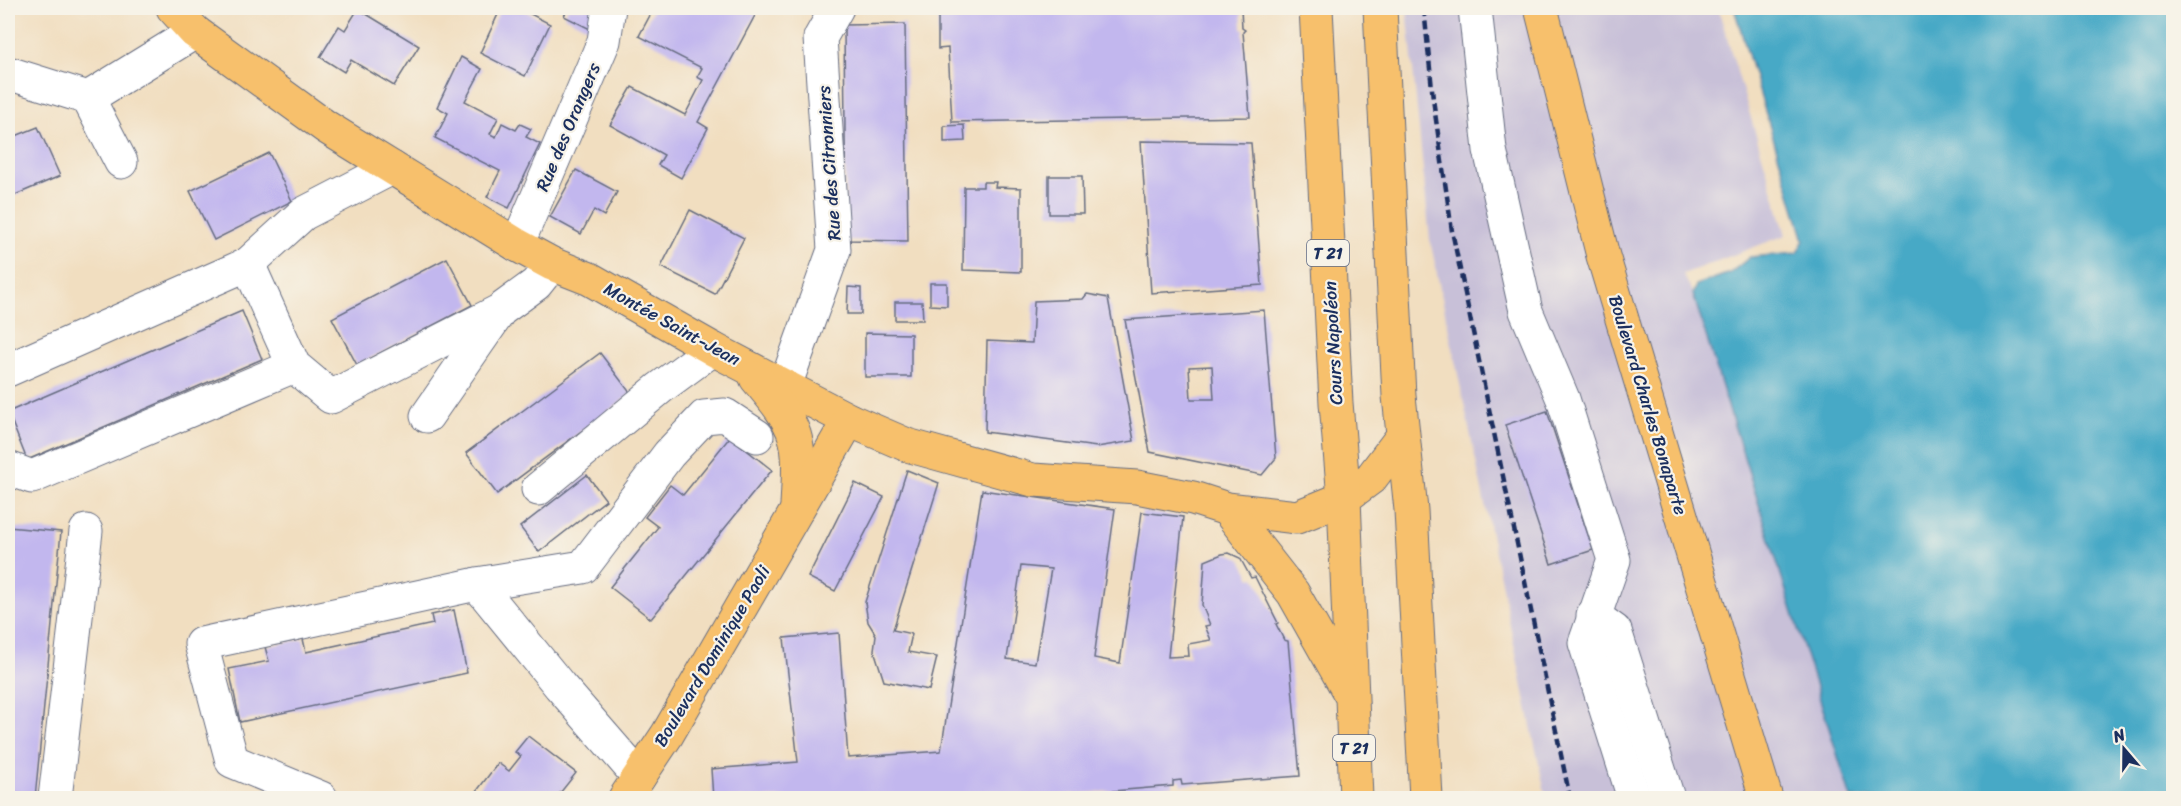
<svg xmlns="http://www.w3.org/2000/svg" width="2181" height="806" viewBox="0 0 2181 806" font-family="Sriracha,sans-serif">
  <style>
    .industrial { fill: #c8c0d8 }
    .water { fill: #47a9c6; stroke: #316c92; stroke-width: 1.5 }
    .building { fill: #c2b7ee; fill-rule: evenodd }
    .lines { fill: none; stroke-linecap: round; stroke-linejoin: round }
    .minor-casing { stroke: #666c80; stroke-width: 35 }
    .major-casing { stroke: #666c80; stroke-width: 35 }
    .minor { stroke: #fff; stroke-width: 33 }
    .major { stroke: #f7c06c; stroke-width: 33 }
    .rail { stroke: #1b2f5e; stroke-width: 4.5; stroke-dasharray: 9 4.5; stroke-linecap: butt }
    .labels { text-anchor: middle; dominant-baseline: central; stroke-width: 4.5; stroke-linejoin: round; paint-order: stroke }
    .shield { fill: #f7f3e8; stroke: #5d6a87; stroke-width: 1.5 }
    .shield-label { font-size: 16px; font-weight: bold; fill: #1b2f5e }
    .street-label { font-size: 18px; fill: #1b2f5e; stroke: #f7f3e8 }
  </style>
  <rect width="100%" height="100%" fill="#f7f3e8"/>
  <filter id="ink" filterUnits="userSpaceOnUse"><feTurbulence type="fractalNoise" baseFrequency=".0167" numOctaves="2"/><feDisplacementMap in="SourceGraphic" scale="12" xChannelSelector="R" yChannelSelector="G"/><feConvolveMatrix kernelMatrix="1 2 1 2 8 2 1 2 1" color-interpolation-filters="sRGB"/></filter>
  <filter id="wash" filterUnits="userSpaceOnUse"><feTurbulence type="fractalNoise" baseFrequency=".008" numOctaves="4" result="noise"/><feDisplacementMap in="SourceGraphic" scale="24" xChannelSelector="R" yChannelSelector="G"/><feGaussianBlur stdDeviation="1.35" result="paint"/><feColorMatrix in="noise" values="0 0 0 0 0 0 0 0 0 0 0 0 0 0 0 0 0 1.4 0 .05"/><feComposite in="paint" operator="in"/></filter>
  <g filter="url(#wash)">
    <rect width="100%" height="100%" fill="#f1dec0"/>
    <polygon class="industrial" points="1407,8 1718,8 1786,235 1683,274 1693,294 1851,798 1546,798 1430,240"/>
    <polygon class="water" points="1734,8 2173,8 2173,798 1851,798 1693,294 1696,285 1730,273 1750,257 1797,253 1804,240"/>
    <g id="blocks">
      <g class="building">
        <polygon points="496,8 519,8 550,24 525,76 480,53 500,10"/>
        <polygon points="568,8 590,8 599,12 590,29 564,16"/>
        <polygon points="654,8 759,8 698,122 708,128 681,178 658,165 664,155 610,125 632,87 685,115 703,80 697,77 702,68 639,36"/>
        <polygon points="938,8 1241,8 1242,28 1245,30 1243,32 1250,117 952,122 948,48 938,49"/>
        <polygon points="358,9 419,46 394,86 351,60 344,72 320,57 339,26 345,30"/>
        <polygon points="905,24 908,241 846,240 844,25"/>
        <polygon points="461,57 482,69 465,101 498,118 490,134 496,137 502,123 516,130 520,124 531,129 526,137 540,144 509,208 487,197 500,171 435,138 448,113 437,107"/>
        <polygon points="964,125 965,141 944,142 944,126"/>
        <polygon points="38,127 60,176 8,198 8,139"/>
        <polygon points="1141,141 1251,143 1262,285 1151,293"/>
        <polygon points="269,153 292,201 214,240 190,191"/>
        <polygon points="576,170 617,192 604,216 594,210 581,234 550,217"/>
        <polygon points="1049,176 1082,176 1083,214 1049,214"/>
        <polygon points="983,182 996,182 995,187 1021,188 1021,272 963,270 964,187 983,187"/>
        <polygon points="690,210 744,238 715,294 661,267"/>
        <polygon points="447,258 472,305 357,365 332,318"/>
        <polygon points="930,283 947,283 947,306 930,305"/>
        <polygon points="848,287 861,288 861,314 847,314"/>
        <polygon points="1087,294 1108,298 1134,441 1097,447 985,432 987,341 1032,343 1034,301 1083,299"/>
        <polygon points="895,302 922,302 923,320 895,320"/>
        <path d="M1264 310 1276 458 1262 475 1150 452 1125 320ZM1212 366 1214 399H1191L1189 367Z"/>
        <polygon points="242,311 262,359 27,460 8,412"/>
        <polygon points="865,333 911,334 911,377 865,377"/>
        <polygon points="600,353 631,394 497,494 466,453"/>
        <polygon points="1547,411 1593,550 1551,564 1505,425"/>
        <polygon points="730,437 772,470 651,619 610,587 658,527 645,517 670,485 683,495"/>
        <polygon points="907,470 939,483 893,630 912,634 908,652 937,657 929,690 884,681 874,650 876,635 868,622 865,602"/>
        <polygon points="587,475 606,500 539,552 520,527"/>
        <polygon points="855,483 884,497 835,591 808,577"/>
        <path d="M982 490 1115 509 1094 658 1120 663 1142 512 1183 517 1168 657 1189 656 1188 644 1211 640 1205 626 1210 625 1202 605 1205 561 1222 554 1229 553 1240 558 1251 578 1255 577 1278 623 1276 624 1284 640 1288 641 1300 776 1182 785 1181 780 1173 781V786L1028 798H713L711 769 798 762 784 638 839 633 848 758 941 751ZM1021 566 1051 569 1035 663 1007 659Z"/>
        <polygon points="8,527 61,532 35,798 8,798"/>
        <polygon points="454,610 467,673 240,722 229,669 269,661 265,647 303,639 306,652 433,624 431,615"/>
        <polygon points="528,736 576,773 556,798 484,798 476,792 498,763 509,771 521,756 515,752"/>
      </g>
    </g>
  </g>
  <g filter="url(#ink)">
    <use href="#blocks" fill-opacity="0" stroke="#666c80" stroke-width="1.5"/>
    <g class="lines">
      <defs>
        <g id="minor">
          <polyline points="1475,8 1490,150 1526,311 1563,399 1614,560 1585,643 1634,798"/>
          <polyline points="8,73 88,98 195,32"/>
          <polyline points="88,98 121,162"/>
          <polyline points="517,245 604,41 609,8"/>
          <polyline points="248,264 303,214 392,168"/>
          <polyline points="8,370 248,264 294,366 331,397 499,311 536,284 552,264"/>
          <polyline points="785,386 834,250 820,38 837,8"/>
          <polyline points="427,416 497,315"/>
          <polyline points="8,468 32,477 294,366"/>
          <polyline points="538,489 660,388 713,349"/>
          <polyline points="477,584 583,567 669,454 704,417 725,415 757,436"/>
          <polyline points="1593,615 1615,631 1668,798"/>
          <polyline points="55,798 86,531"/>
          <polyline points="321,798 232,761 201,644 477,584 560,686 639,777"/>
        </g>
        <g id="major">
          <polyline points="173,8 195,32 326,127 517,245 552,264 590,279 713,349 849,420 907,445 1033,480 1137,487 1193,498 1227,509 1297,517 1344,498 1371,478 1402,437"/>
          <polyline points="1316,8 1336,403 1344,498 1356,798"/>
          <polyline points="1380,8 1399,396 1411,510 1426,798"/>
          <polyline points="1541,8 1603,256 1766,798"/>
          <path d="M756 378C800 430 801 437 797 505"/>
          <polyline points="1227,509 1293,593 1349,692"/>
          <polyline points="625,798 667,735 849,420"/>
        </g>
      </defs>
      <use href="#minor" class="minor-casing"/>
      <use href="#major" class="major-casing"/>
      <use href="#minor" class="minor"/>
      <use href="#major" class="major"/>
      <polyline class="rail" points="1424,8 1433,99 1452,231 1570,798"/>
    </g>
  </g>
  <g class="labels">
    <g class="shield">
      <rect x="1307" y="240" width="42" height="26" rx="4.5"/>
      <rect x="1333" y="735" width="42" height="26" rx="4.5"/>
    </g>
    <g class="shield-label">
      <text x="1328" y="253">T 21</text>
      <text x="1354" y="748">T 21</text>
    </g>
    <g class="street-label">
      <text transform="translate(568 127) rotate(-67)">Rue des Orangers</text>
      <text transform="translate(829 163) rotate(-94)">Rue des Citronniers</text>
      <text transform="translate(672 324) rotate(29)">Montée Saint-Jean</text>
      <text transform="translate(1333 343) rotate(-93)">Cours Napoléon</text>
      <text transform="translate(1648 405) rotate(73)">Boulevard Charles Bonaparte</text>
      <text transform="translate(712 656) rotate(-59)">Boulevard Dominique Paoli</text>
    </g>
  </g>
  <rect width="2181" height="806" fill="none" stroke="#f7f3e8" stroke-width="30"/>
  <g transform="translate(2124 749) rotate(340)" stroke="#f7f3e8" stroke-width="4.5" paint-order="stroke">
  <path d="M0-4.5L10 22L0 15L-10 22Z" fill="#1b2f5e"/>
  <text y="-9" font-size="16" font-weight="bold" text-anchor="middle" fill="#1b2f5e">N</text>
  </g>
</svg>
